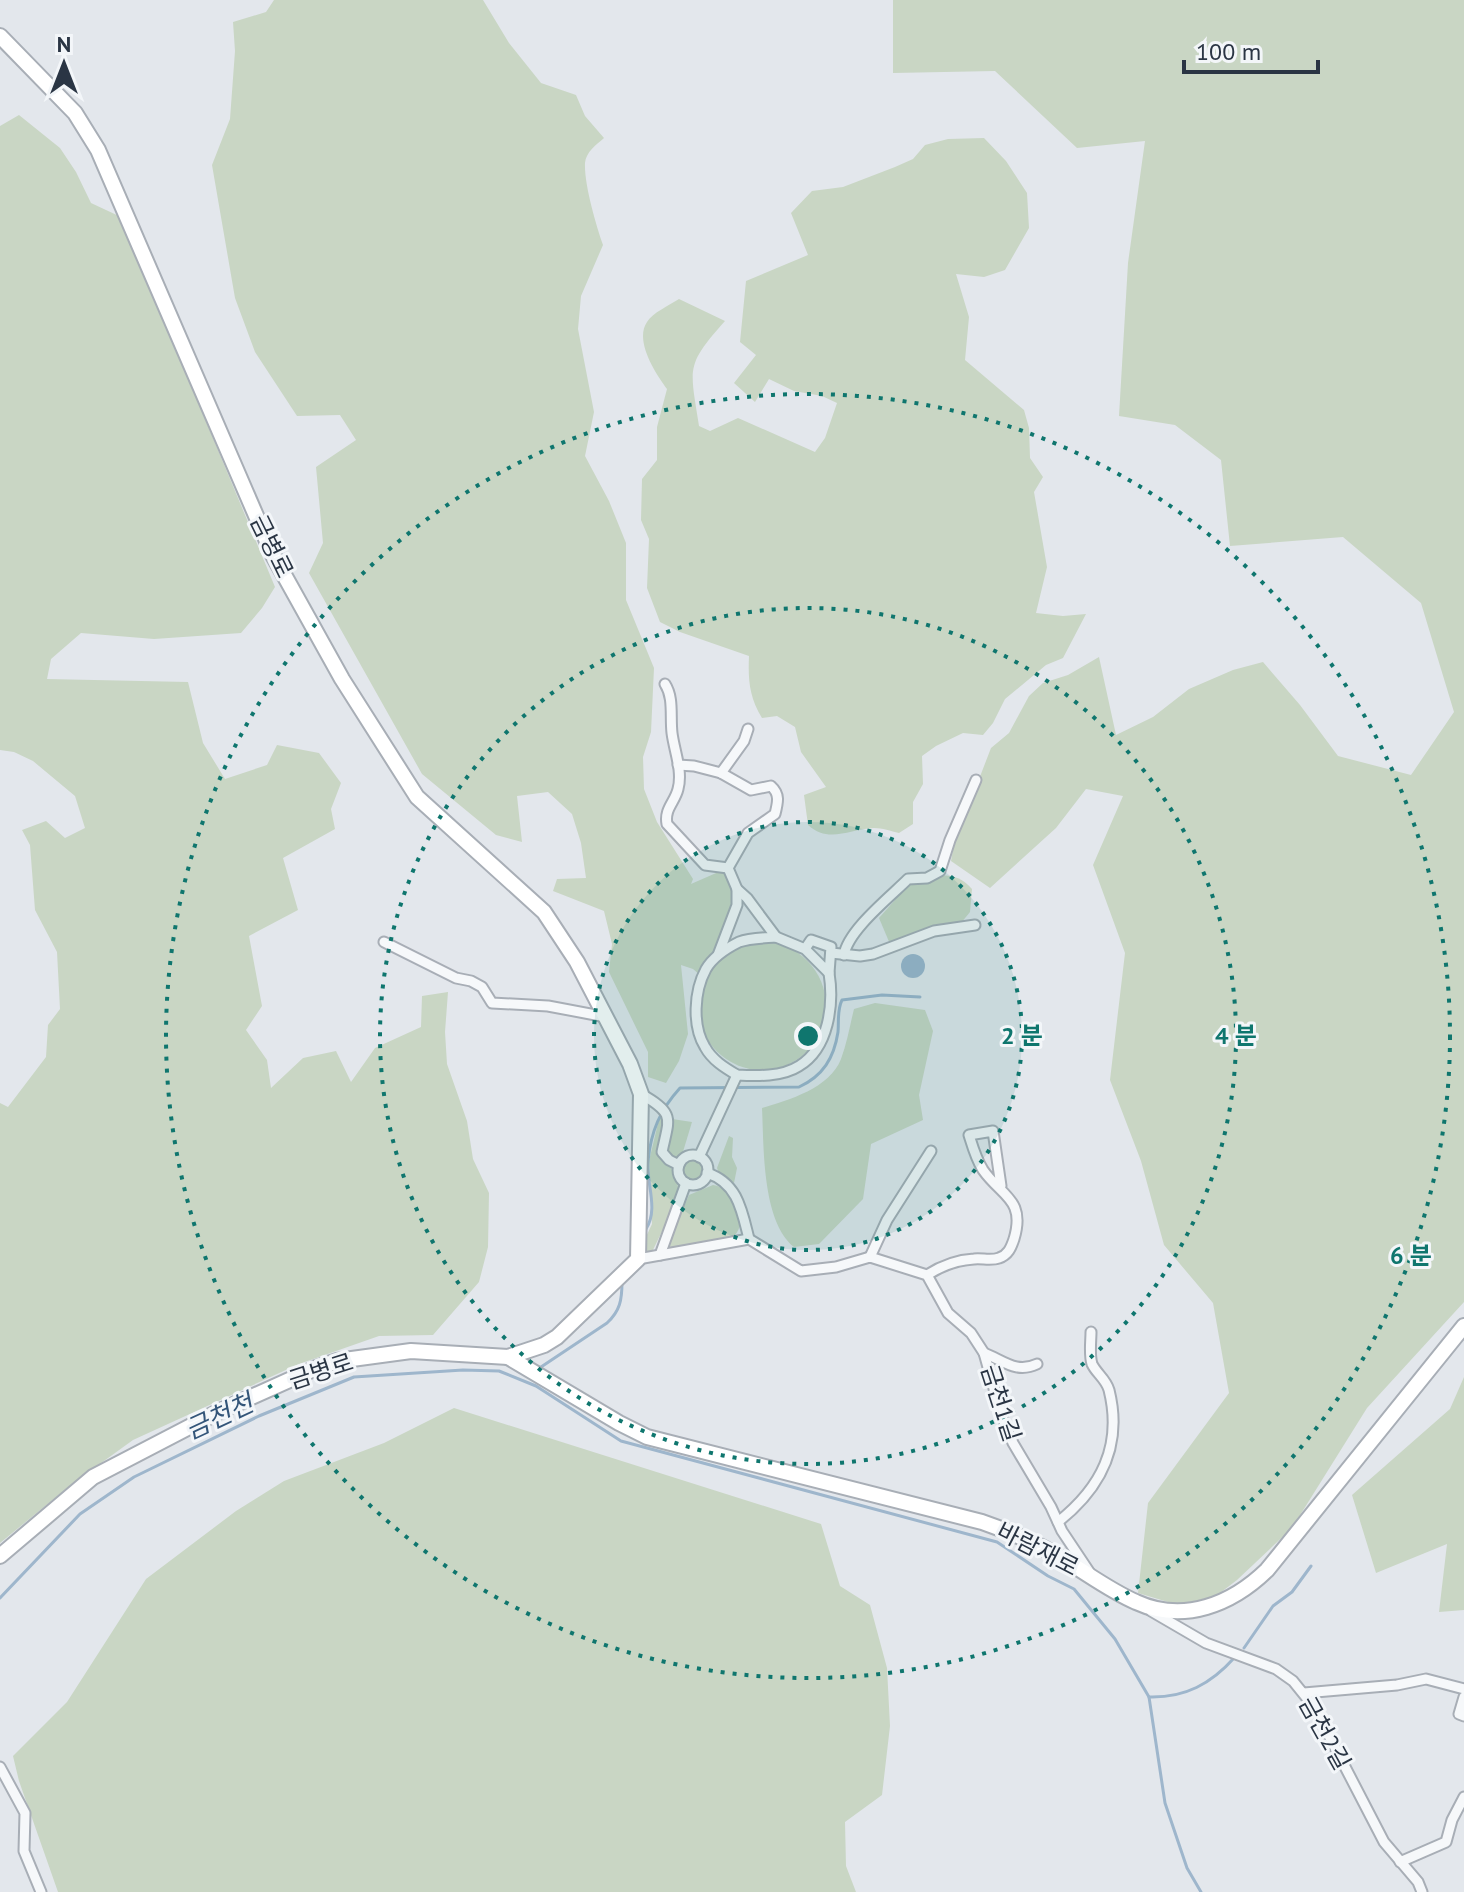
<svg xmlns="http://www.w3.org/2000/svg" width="1464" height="1892" viewBox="0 0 1464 1892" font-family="'PT Sans','Noto Sans KR',sans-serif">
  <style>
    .green { fill: #c9d6c4 }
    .water { fill: #9eb6cc }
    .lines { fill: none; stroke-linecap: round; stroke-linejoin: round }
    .stream { stroke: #9eb6cc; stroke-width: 3 }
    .street-casing { stroke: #a8aeb6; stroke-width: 13 }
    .secondary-casing { stroke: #a8aeb6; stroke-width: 18 }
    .street { stroke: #f6f8fa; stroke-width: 9 }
    .secondary { stroke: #fff; stroke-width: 14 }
    .ring { fill: none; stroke: #0f766e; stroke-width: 4; stroke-dasharray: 4 8 }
    .labels { text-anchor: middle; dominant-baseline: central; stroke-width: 6; stroke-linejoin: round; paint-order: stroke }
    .street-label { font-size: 24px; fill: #2a3544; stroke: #f3f6f9 }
    .water-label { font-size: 26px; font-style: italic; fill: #335579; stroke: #f3f6f9 }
    .centre { fill: #0f766e; stroke: #f3f6f9; stroke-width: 4 }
    .ring-label { font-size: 24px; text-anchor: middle; font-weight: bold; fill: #0f766e; stroke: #f3f6f9; stroke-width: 6; stroke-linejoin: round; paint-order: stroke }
  </style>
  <rect width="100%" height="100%" fill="#e3e7ec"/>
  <g class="green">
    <path d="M274 0H483L509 43 541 83 576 95 585 116 604 138C596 145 586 152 585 163 584 184 596 225 603 245L581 296 578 329 594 412 585 456 609 501 626 543V600L654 668 651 732 643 757 644 789 657 822 693 879 691 884 723 870C729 877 735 891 735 900 734 913 708 962 700 975L693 969 681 965 688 1034 679 1061 666 1083 648 1077V1052L609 972 612 944 604 911 553 891 557 879 586 878 581 843 572 814 548 792 517 796 522 842 496 835 422 774 309 573 323 543 316 467 356 440 340 415 297 416 255 352 235 298 212 165 230 119 235 51 233 22 266 12Z"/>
    <polygon points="893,0 1464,0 1464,1302 1367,1408 1292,1528 1237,1580 1216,1596 1178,1605 1138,1593 1148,1503 1229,1393 1213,1303 1164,1245 1141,1161 1110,1080 1125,953 1093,865 1123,796 1086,789 1056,828 990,888 951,861 954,844 991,748 1009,733 1029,696 1043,683 1068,675 1099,657 1116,735 1153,717 1189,689 1233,670 1263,662 1300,705 1338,756 1411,775 1454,712 1421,603 1343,537 1230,546 1221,460 1175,425 1119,416 1128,263 1145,141 1077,148 995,71 893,73"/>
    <polygon points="19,115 60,148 76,172 91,203 121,217 275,587 262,608 241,633 154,639 81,633 51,659 47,679 188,682 203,743 225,779 267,765 277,745 319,753 341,783 331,809 335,829 283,858 298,910 249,936 262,1006 246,1030 267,1060 271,1088 303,1058 336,1051 351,1082 375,1048 421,1027 422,996 448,992 445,1032 447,1064 467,1121 473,1159 489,1193 488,1247 479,1282 433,1335 379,1336 299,1364 133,1440 72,1484 0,1543 0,1103 8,1107 46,1057 48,1025 60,1009 57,952 35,910 30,845 22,830 46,821 65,838 85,828 75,796 33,761 14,752 0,750 0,126"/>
    <path d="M984 138 1006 161 1027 193 1029 228 1005 270 984 277 956 274 969 317 965 360 1024 410 1029 428 1030 458 1043 477 1034 492 1047 567 1036 613 1063 616 1086 614 1063 658 1046 665 1005 699 993 723 983 735 963 733 936 746 922 756 923 784 913 802V824L899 833C891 831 882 828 874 828 849 829 829 844 808 825L804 795 826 787 801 752 795 727 777 716 762 718C749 697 748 679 749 656L680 632 660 622 647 588 649 539 641 520 642 479 657 460V427L667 389C656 374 634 341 647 322 652 313 670 305 679 299L725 321C685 366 690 367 699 426L710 431 738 418 815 452 825 438 837 403 822 396 794 391 769 379 755 402 734 383 756 355 740 342 746 281 808 255 791 213 812 191 843 187 895 167 913 159 925 145 948 139Z"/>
    <path d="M941 875C955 876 962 878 972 889L970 912 961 923 890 944 879 918 910 883Z"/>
    <circle cx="762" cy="1006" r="64"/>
    <path d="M875 1003 925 1010 933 1031 919 1095 923 1120 871 1144 863 1199 819 1244 794 1247C762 1221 764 1148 762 1108 789 1100 830 1088 841 1059 847 1043 850 1025 854 1009Z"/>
    <polygon points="660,1115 666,1120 660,1146 675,1176 680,1194 652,1252 648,1253 644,1241 652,1224 649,1161"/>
    <polygon points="672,1119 692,1122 682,1155 677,1158 666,1152"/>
    <polygon points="729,1136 733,1138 732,1157 737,1168 734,1183 719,1173 717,1168"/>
    <circle cx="693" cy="1170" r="11"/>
    <path d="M713 1185C733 1187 750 1221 734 1236L671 1249 668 1244 689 1195Z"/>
    <polygon points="1464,1377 1464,1610 1439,1612 1447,1544 1376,1573 1352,1495 1450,1409"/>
    <polygon points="454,1408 821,1524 840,1586 870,1605 887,1668 890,1726 882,1795 845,1822 846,1866 856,1892 58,1892 19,1781 13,1756 67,1702 146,1579 236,1511 284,1481 384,1443"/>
  </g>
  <circle class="water" cx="913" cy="966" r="12"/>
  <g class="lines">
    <g class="stream">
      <path d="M646 1229C659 1209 646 1183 648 1161 651 1131 660 1110 680 1088L799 1087C823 1076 834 1058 838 1032 839 1020 837 1010 842 1000L882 995 920 997"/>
      <path d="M541 1367 607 1323C620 1311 622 1300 622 1282"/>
      <polyline points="0,1598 80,1514 134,1477 259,1416 354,1377 463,1370 499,1371 536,1386 621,1441 997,1542 1048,1576 1074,1589 1115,1639 1149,1697 1165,1803 1187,1868 1201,1892"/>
      <polyline points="1244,1648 1273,1606 1292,1592 1311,1566"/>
      <path d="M1149 1697C1185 1698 1211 1684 1235 1657"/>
    </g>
    <defs>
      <g id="street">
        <path d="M665 684C674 698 670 716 672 733 674 750 683 771 678 789 675 802 664 809 667 824L705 865 728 868"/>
        <path d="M678 765 694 766 721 773 751 790 771 786C780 794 778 802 775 814L748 833 728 868 737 889 747 898 776 937C765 938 750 938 739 942 727 948 713 957 706 969 694 991 692 1026 705 1047 712 1060 725 1068 737 1075 757 1076 782 1077 799 1066 829 1048 834 1004 829 973"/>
        <polyline points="721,773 744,741 748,729"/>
        <polyline points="776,937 805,949 829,973 831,947 811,940 805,949"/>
        <polyline points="384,942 456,978 471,981 482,987 492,1003 548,1006 606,1017"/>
        <polyline points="831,953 860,956 873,954 934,931 975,925"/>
        <polyline points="718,955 737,905 737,889"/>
        <path d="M844 955C848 930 890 897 908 879L927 878 940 871 950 840 976 780"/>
        <path d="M641 1094C676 1114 669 1118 662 1152L669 1160 679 1165"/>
        <circle cx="693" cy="1170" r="15"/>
        <polyline points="699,1157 737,1075"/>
        <path d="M707 1173C738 1183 742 1211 749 1239"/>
        <polyline points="660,1255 686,1183"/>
        <polyline points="870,1257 887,1220 931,1151"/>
        <polyline points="638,1259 749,1239 801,1271 836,1267 870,1257 927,1275 948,1313 971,1333 984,1353 1002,1417 1013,1443 1051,1507 1062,1531 1090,1573"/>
        <path d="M927 1275C941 1266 956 1260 974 1259 982 1258 991 1261 999 1258 1008 1255 1011 1248 1014 1239 1026 1199 1001 1196 983 1170 976 1159 973 1148 969 1135L993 1131 1001 1186"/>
        <path d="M984 1353C1003 1360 1016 1374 1037 1364"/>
        <path d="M1058 1522C1101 1488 1123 1446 1109 1390 1106 1379 1096 1373 1092 1364 1089 1355 1091 1341 1091 1332"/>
        <polyline points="1151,1611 1206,1643 1276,1669 1293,1681 1314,1707 1384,1842 1418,1882 1422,1892"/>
        <polyline points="1304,1693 1397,1685 1426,1679 1464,1689"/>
        <polyline points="1464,1697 1459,1714 1464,1716"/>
        <polyline points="0,1767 25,1813 24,1851 41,1892"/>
        <polyline points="1400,1862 1446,1842 1452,1820 1464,1797"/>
      </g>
      <g id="secondary">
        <polyline points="0,36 75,113 98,150 273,555 342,679 417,797 544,912 577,962 630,1064 641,1094 638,1259 557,1337 544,1345 508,1357 411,1351 337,1361 316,1368 218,1412 93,1477 0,1556"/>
        <path d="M508 1357 619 1423 647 1437 982 1522C1008 1531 1032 1541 1056 1555 1083 1570 1108 1590 1136 1602 1184 1624 1232 1604 1267 1570L1464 1326"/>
      </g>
    </defs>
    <use href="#street" class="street-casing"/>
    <use href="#secondary" class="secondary-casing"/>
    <use href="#street" class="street"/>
    <use href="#secondary" class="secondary"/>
  </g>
  <circle cx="808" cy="1036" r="214" fill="#0f766e" fill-opacity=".12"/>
  <g class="ring">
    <circle cx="808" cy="1036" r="214"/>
    <circle cx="808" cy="1036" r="428"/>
    <circle cx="808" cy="1036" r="642"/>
  </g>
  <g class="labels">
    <g class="street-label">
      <text transform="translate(272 546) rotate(64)">금병로</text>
      <text transform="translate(321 1371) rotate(-18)">금병로</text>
      <text transform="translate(1001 1403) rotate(72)">금천1길</text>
      <text transform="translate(1038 1549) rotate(27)">바람재로</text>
      <text transform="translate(1325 1733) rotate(61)">금천2길</text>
    </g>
    <g class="water-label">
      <text transform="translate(219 1416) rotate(-25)">금천천</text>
    </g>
  </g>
  <circle cx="808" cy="1036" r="12" class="centre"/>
  <g class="ring-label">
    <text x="1022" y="1044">2 분</text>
    <text x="1236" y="1044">4 분</text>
    <text x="1411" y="1264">6 분</text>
  </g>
  <g transform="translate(64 64)" stroke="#f3f6f9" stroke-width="6" paint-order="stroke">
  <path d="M0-6L14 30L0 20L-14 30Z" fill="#2a3544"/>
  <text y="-12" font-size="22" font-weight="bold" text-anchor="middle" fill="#2a3544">N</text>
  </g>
  <path d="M1184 60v12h134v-12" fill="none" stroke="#2a3544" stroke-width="4"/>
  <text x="1196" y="60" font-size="24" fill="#2a3544" stroke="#f3f6f9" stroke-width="6" paint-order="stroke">100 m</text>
</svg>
